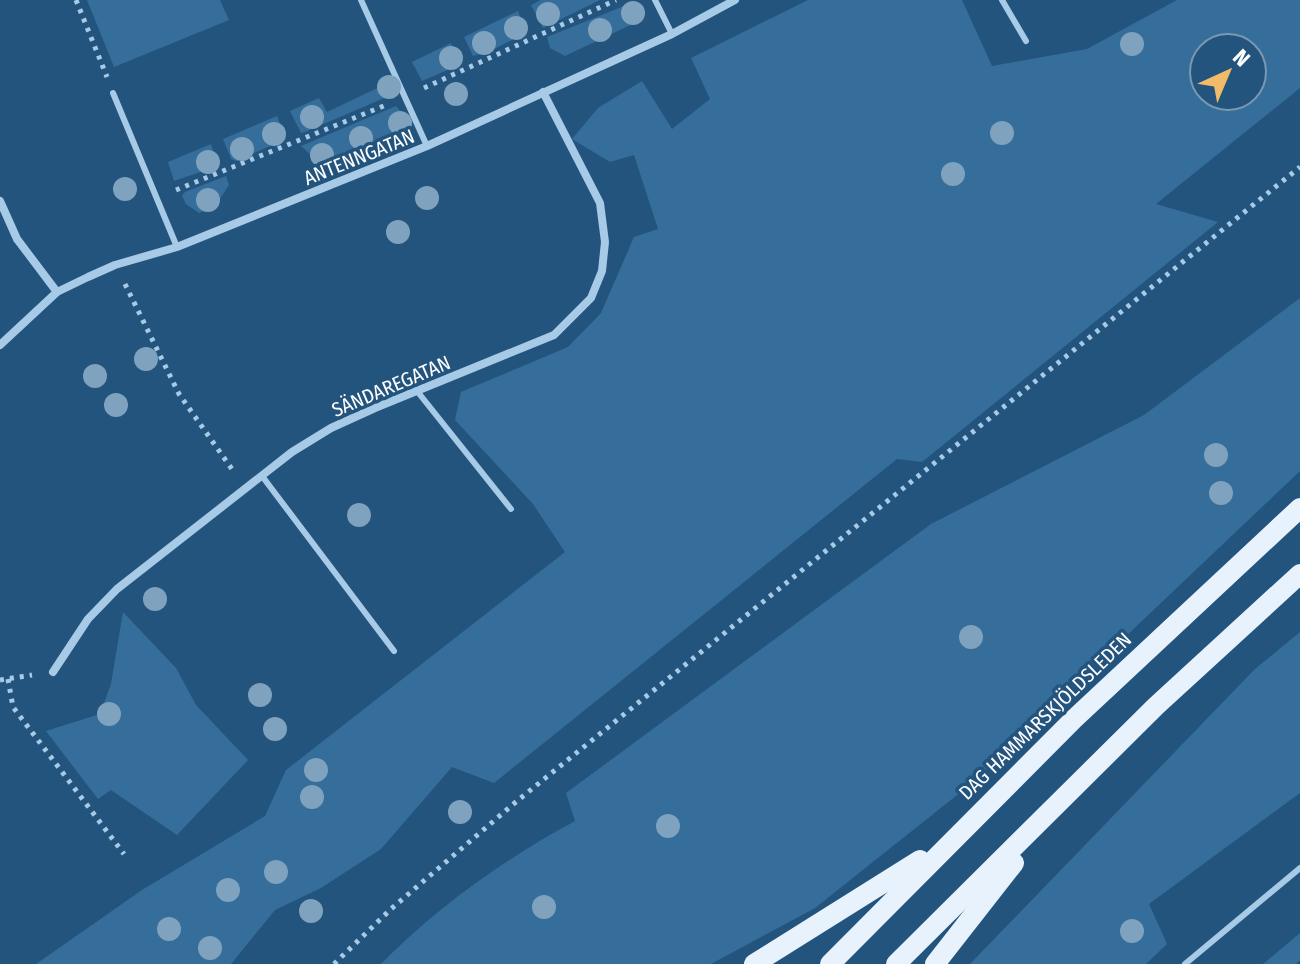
<svg xmlns="http://www.w3.org/2000/svg" width="1300" height="964" viewBox="0 0 1300 964" font-family="'Fira Sans Condensed',sans-serif">
  <style>
    .green { fill: #366e9b; fill-rule: evenodd }
    .lines { fill: none; stroke-linecap: round; stroke-linejoin: round }
    .path { stroke: #a7cae6; stroke-width: 5; stroke-dasharray: 4 6; stroke-linecap: butt }
    .service { stroke: #a7cae6; stroke-width: 6 }
    .minor { stroke: #a7cae6; stroke-width: 8 }
    .primary { stroke: #e8f2fd; stroke-width: 20 }
    .tree { fill: #7fa2bf }
    .labels { text-anchor: middle; dominant-baseline: central; stroke-width: 7; stroke-linejoin: round; paint-order: stroke }
    .street-label { font-size: 20px; fill: #fff; stroke: #23547d }
  </style>
  <rect width="100%" height="100%" fill="#23547d"/>
  <g class="green">
    <polygon points="87,0 220,0 229,20 114,67"/>
    <polygon points="541,0 600,0 543,28 531,5"/>
    <path d="M808 0H962L992 66 1087 49 1177 0H1300V88L1156 204 1218 222 922 462 897 459 494 783 452 767 381 849 321 888 275 910 231 964H36L142 890 265 816 286 770 565 552 533 504 455 420 461 392 568 347 601 313 634 237 658 229 634 155 610 162 572 139 598 108 642 81 672 129 710 99 691 58ZM1204 48H1252V96H1204Z"/>
    <polygon points="634,2 643,16 641,20 565,56 550,48 547,37"/>
    <polygon points="518,11 526,33 488,52 473,56 464,37"/>
    <polygon points="451,43 459,65 422,81 412,62"/>
    <polygon points="386,84 394,90 389,96 305,132 301,133 290,111 319,98 327,112"/>
    <polygon points="396,106 407,120 403,130 321,164 301,146"/>
    <polygon points="277,116 286,139 236,161 231,159 223,139"/>
    <polygon points="211,144 218,166 174,181 168,162"/>
    <polygon points="226,176 229,185 216,205 199,213 186,204 182,196 185,192"/>
    <path d="M1300 298V471L966 788 815 908 711 964H381C436 908 506 858 575 821L566 793 931 524 1144 415Z"/>
    <polygon points="123,612 176,668 196,705 248,760 177,835 111,790 98,799 46,731 100,714 111,684"/>
    <polygon points="1300,632 1300,793 1149,904 1167,944 1146,964 970,964 1255,669"/>
    <polygon points="1300,933 1300,960 1296,964 1263,964"/>
  </g>
  <g class="lines">
    <g class="path">
      <polyline points="76,0 107,77"/>
      <polyline points="424,88 616,0"/>
      <polyline points="176,190 386,105"/>
      <polyline points="125,284 179,394 234,472"/>
      <polyline points="8,679 13,707 124,854"/>
      <polyline points="0,680 32,675"/>
      <polyline points="334,964 391,909 517,801 1300,167"/>
    </g>
    <g class="service">
      <polyline points="361,0 427,146"/>
      <polyline points="655,0 672,34"/>
      <polyline points="1002,0 1026,41"/>
      <polyline points="113,93 177,247"/>
      <polyline points="417,391 511,509"/>
      <polyline points="262,476 394,651"/>
      <polyline points="1185,964 1300,868"/>
    </g>
    <g class="minor">
      <polyline points="0,201 17,239 57,292"/>
      <polyline points="0,345 57,292 88,277 115,265 177,247 427,146 672,34 735,0"/>
      <polyline points="53,672 88,619 117,589 292,452 331,428 375,408 554,335 591,298 602,271 605,242 600,203 543,92"/>
    </g>
    <g class="primary">
      <polyline points="754,964 920,860"/>
      <polyline points="830,964 1074,719 1300,508"/>
      <polyline points="896,964 1156,706 1300,574"/>
      <polyline points="935,964 1014,863"/>
    </g>
  </g>
  <g class="tree">
    <circle cx="633" cy="13" r="12"/>
    <circle cx="548" cy="14" r="12"/>
    <circle cx="516" cy="28" r="12"/>
    <circle cx="600" cy="30" r="12"/>
    <circle cx="484" cy="43" r="12"/>
    <circle cx="1132" cy="44" r="12"/>
    <circle cx="451" cy="58" r="12"/>
    <circle cx="389" cy="87" r="12"/>
    <circle cx="456" cy="94" r="12"/>
    <circle cx="312" cy="117" r="12"/>
    <circle cx="400" cy="123" r="12"/>
    <circle cx="1002" cy="133" r="12"/>
    <circle cx="274" cy="134" r="12"/>
    <circle cx="361" cy="138" r="12"/>
    <circle cx="242" cy="149" r="12"/>
    <circle cx="322" cy="155" r="12"/>
    <circle cx="208" cy="162" r="12"/>
    <circle cx="953" cy="174" r="12"/>
    <circle cx="125" cy="189" r="12"/>
    <circle cx="427" cy="198" r="12"/>
    <circle cx="208" cy="200" r="12"/>
    <circle cx="398" cy="232" r="12"/>
    <circle cx="146" cy="359" r="12"/>
    <circle cx="95" cy="376" r="12"/>
    <circle cx="116" cy="405" r="12"/>
    <circle cx="1216" cy="455" r="12"/>
    <circle cx="1221" cy="493" r="12"/>
    <circle cx="359" cy="515" r="12"/>
    <circle cx="155" cy="599" r="12"/>
    <circle cx="971" cy="637" r="12"/>
    <circle cx="260" cy="695" r="12"/>
    <circle cx="109" cy="714" r="12"/>
    <circle cx="275" cy="729" r="12"/>
    <circle cx="316" cy="770" r="12"/>
    <circle cx="312" cy="797" r="12"/>
    <circle cx="460" cy="812" r="12"/>
    <circle cx="668" cy="826" r="12"/>
    <circle cx="276" cy="872" r="12"/>
    <circle cx="228" cy="890" r="12"/>
    <circle cx="544" cy="907" r="12"/>
    <circle cx="311" cy="911" r="12"/>
    <circle cx="169" cy="929" r="12"/>
    <circle cx="1132" cy="931" r="12"/>
    <circle cx="210" cy="948" r="12"/>
  </g>
  <g class="labels">
    <g class="street-label">
      <text transform="translate(359 157) rotate(-22)">ANTENNGATAN</text>
      <text transform="translate(391 386) rotate(-23)">SÄNDAREGATAN</text>
      <text transform="translate(1045 716) rotate(-44)">DAG HAMMARSKJÖLDSLEDEN</text>
    </g>
  </g>
  <g transform="translate(1228 72) rotate(44)"><circle r="38" fill="#23547d" stroke="#7b98b1" stroke-width="2"/>
  <path d="M0-6L14 30L0 20L-14 30Z" fill="#f1bb69"/>
  <text y="-12" font-size="22" font-weight="bold" text-anchor="middle" fill="#ffffff">N</text>
  </g>
</svg>
